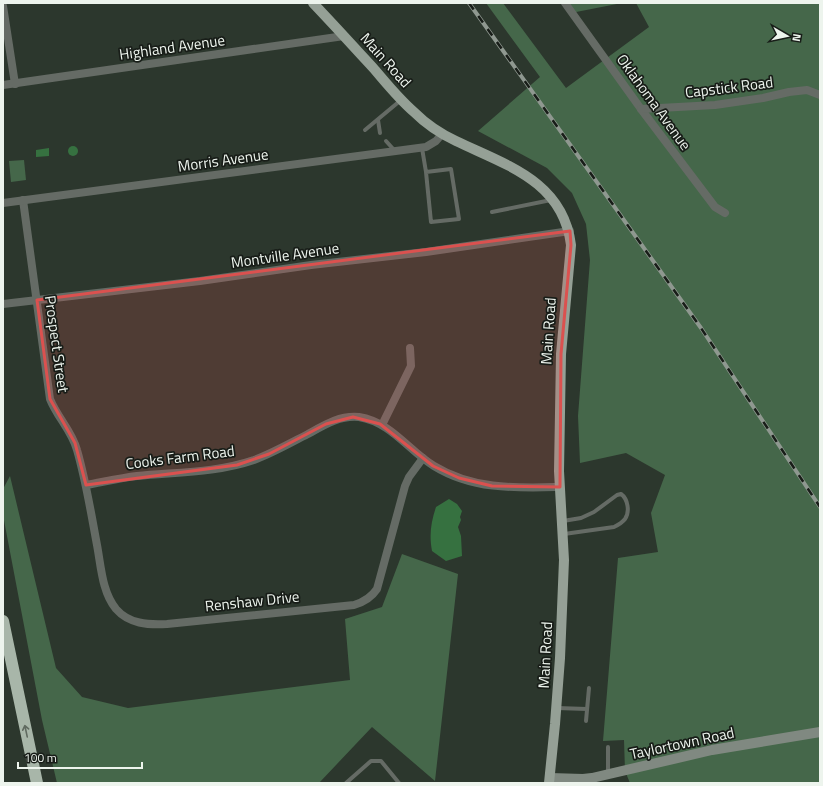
<svg xmlns="http://www.w3.org/2000/svg" width="823" height="786" viewBox="0 0 823 786" font-family="'Titillium Web',sans-serif">
  <style>
    .green { fill: #45674a }
    .water { fill: #367140 }
    .lines { fill: none; stroke-linecap: round; stroke-linejoin: round }
    .lane { stroke: #656b65; stroke-width: 4 }
    .street { stroke: #656b65; stroke-width: 8 }
    .secondary { stroke: #808981; stroke-width: 10 }
    .primary { stroke: #95a096; stroke-width: 10 }
    .highway { stroke: #a8b6a9; stroke-width: 12 }
    .rail-casing { stroke: #8f9890; stroke-width: 4 }
    .rail { stroke: #181d18; stroke-width: 2.5; stroke-dasharray: 8; stroke-linecap: butt }
    .oneway { stroke: #606a60 }
    .marked { fill: #db514f; fill-opacity: 0.2; stroke: #db514f; stroke-width: 3; stroke-linejoin: round }
    .labels { text-anchor: middle; dominant-baseline: central; stroke-width: 3.5; stroke-linejoin: round; paint-order: stroke }
    .street-label { font-size: 15px; fill: #edf4ed; stroke: #181d18 }
  </style>
  <rect width="100%" height="100%" fill="#2c372d"/>
  <g class="green">
    <polygon points="486,3 503,3 566,88 649,27 636,3 820,3 820,783 630,783 625,771 624,740 603,741 618,558 658,552 651,513 665,475 626,453 580,463 578,416 590,260 586,224 572,193 547,168 478,131 540,77"/>
    <polygon points="564,3 622,3 571,13"/>
    <polygon points="24,160 26,180 11,182 9,161"/>
    <polygon points="10,476 56,668 82,697 128,708 350,680 345,619 382,607 402,554 458,574 435,781 372,727 319,783 57,783 42,720 3,515 3,489"/>
  </g>
  <g class="water">
    <circle cx="73" cy="151" r="5"/>
    <polygon points="49,148 49,156 36,157 36,150"/>
    <path d="M449 499 457 504 462 511 460 517 461 520 458 527 461 536 462 556 446 561 432 551C429 535 431 522 436 507Z"/>
  </g>
  <g class="lines">
    <g class="lane">
      <polyline points="378,120 380,133"/>
      <polyline points="365,130 401,100"/>
      <polyline points="386,141 395,151"/>
      <polyline points="422,148 426,172 451,169 459,219 431,222 426,172"/>
      <polyline points="492,212 551,200"/>
      <path d="M563 521 581 518 594 512 617 495 621 494C628 499 630 512 625 519 622 523 618 525 614 527L564 534"/>
      <polyline points="557,708 587,709"/>
      <polyline points="586,721 589,688"/>
      <polyline points="608,747 608,774"/>
      <polyline points="346,783 371,761 381,761 399,783"/>
    </g>
    <g class="street">
      <polyline points="565,3 641,109 715,207 725,213"/>
      <polyline points="3,6 15,84"/>
      <polyline points="3,85 344,36"/>
      <polyline points="641,109 715,105 763,98 789,92 807,90 820,95"/>
      <path d="M23 200 50 399C57 417 72 431 77 450 86 481 91 513 97 545 101 566 102 592 116 609 129 624 148 625 167 624L354 605C364 602 371 598 377 589L405 486 409 477 423 458"/>
      <polyline points="3,203 426,147 436,141 442,134"/>
      <polyline points="3,304 200,281 311,265 426,252 570,231"/>
      <polyline points="382,425 411,366 410,348"/>
      <path d="M86 485C103 482 120 478 137 476 176 472 216 473 254 460 273 453 290 443 308 434 324 425 340 415 359 417 391 422 408 450 434 466 473 490 516 488 560 487"/>
    </g>
    <polyline class="secondary" points="550,778 583,779 592,778 712,750 820,732"/>
    <path class="primary" d="M313 3C334 25 354 47 375 70 387 84 399 99 414 112 426 124 441 134 456 141 506 165 563 181 571 245L561 354 559 471 564 560 560 658 555 724 549 783"/>
    <polyline class="highway" points="3,621 37,783"/>
    <defs>
      <polyline id="rail" points="469,3 701,328 820,507"/>
    </defs>
    <use href="#rail" class="rail-casing"/>
    <use href="#rail" class="rail"/>
  </g>
  <defs><path id="oneway-shaft" d="M-6 0H5M1.5-3L5.5 0L1.5 3" fill="none" stroke-width="1.6" stroke-linecap="round" stroke-linejoin="round"/></defs>
  <use class="oneway" href="#oneway-shaft" transform="translate(26 731) rotate(-102)"/>
  <path class="marked" d="M570 231 571 245 561 354 560 487 492 486 459 478 433 466 380 424 353 417 326 424 269 454 237 465 86 485 75 443 50 399 37 300Z"/>
  <g class="labels">
    <g class="street-label">
      <text transform="translate(172 47) rotate(-8)">Highland Avenue</text>
      <text transform="translate(386 60) rotate(48)">Main Road</text>
      <text transform="translate(729 87) rotate(-7)">Capstick Road</text>
      <text transform="translate(654 102) rotate(54)">Oklahoma Avenue</text>
      <text transform="translate(223 160) rotate(-8)">Morris Avenue</text>
      <text transform="translate(285 255) rotate(-8)">Montville Avenue</text>
      <text transform="translate(548 331) rotate(-86)">Main Road</text>
      <text transform="translate(57 344) rotate(82)">Prospect Street</text>
      <text transform="translate(180 457) rotate(-7)">Cooks Farm Road</text>
      <text transform="translate(252 601) rotate(-6)">Renshaw Drive</text>
      <text transform="translate(545 655) rotate(-87)">Main Road</text>
      <text transform="translate(682 743) rotate(-12)">Taylortown Road</text>
    </g>
  </g>
  <rect width="823" height="786" fill="none" stroke="#edf4ed" stroke-width="8"/>
  <g transform="translate(787 36) rotate(99)" stroke="#181d18" stroke-width="3" paint-order="stroke">
  <path d="M0-3L7 15L0 10L-7 15Z" fill="#edf4ed"/>
  <text y="-6" font-size="11" font-weight="bold" text-anchor="middle" fill="#edf4ed">N</text>
  </g>
  <path d="M18 762v6h124v-6" fill="none" stroke="#edf4ed" stroke-width="2"/>
  <text x="24" y="762" font-size="12" fill="#edf4ed" stroke="#181d18" stroke-width="3" paint-order="stroke">100 m</text>
</svg>
